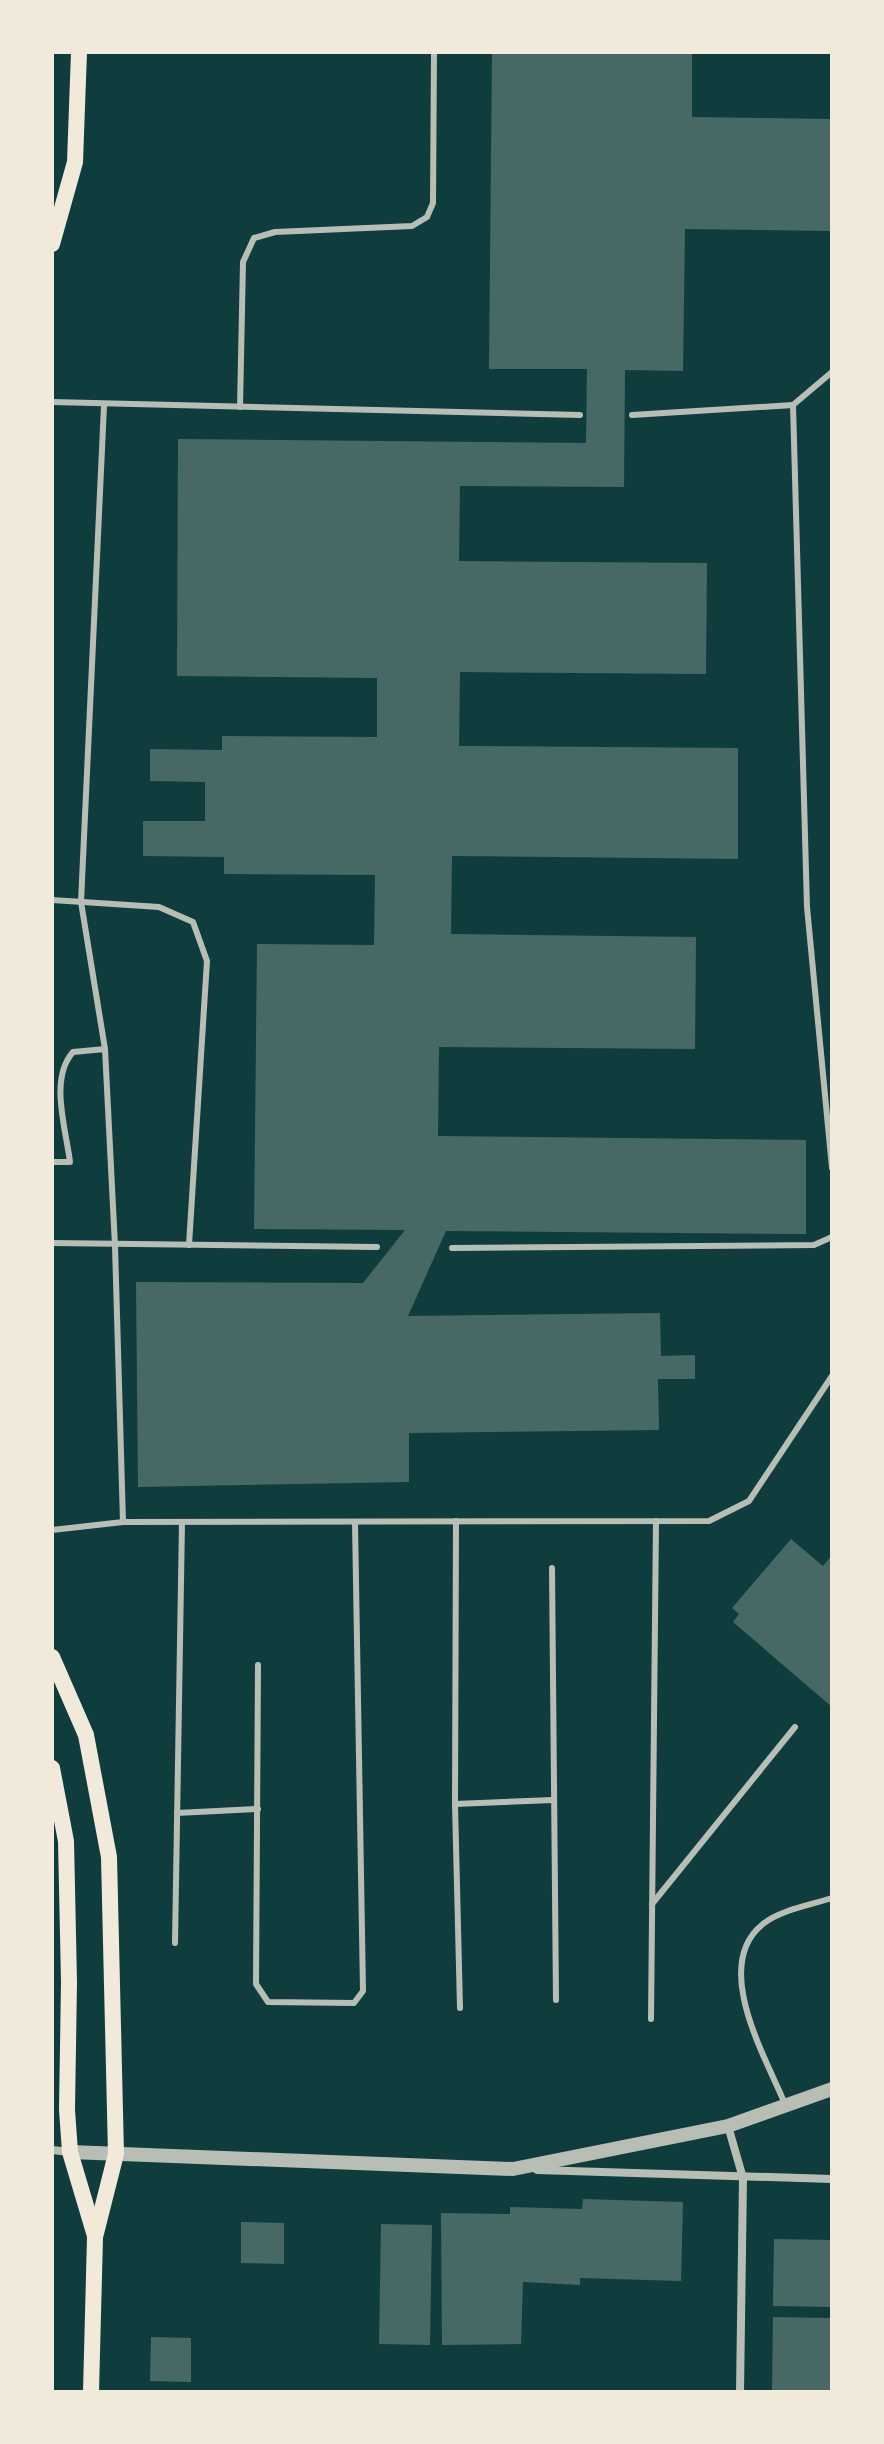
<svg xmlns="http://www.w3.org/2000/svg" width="884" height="2444" viewBox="0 0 884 2444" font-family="Karla,sans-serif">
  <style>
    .building { fill: #486865 }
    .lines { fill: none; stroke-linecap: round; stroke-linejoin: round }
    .service { stroke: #b8beb3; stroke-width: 6 }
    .minor { stroke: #b8beb3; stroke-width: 8 }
    .tertiary { stroke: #b8beb3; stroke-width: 14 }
    .secondary { stroke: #f1e9da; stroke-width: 16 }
  </style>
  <rect width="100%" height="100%" fill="#0f3d3e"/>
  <g class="building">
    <polygon points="492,52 692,52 692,117 832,119 832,231 685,229 683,371 625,370 624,487 460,486 459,561 707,563 706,674 460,672 459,746 738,748 738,859 452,856 451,934 696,937 695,1049 439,1047 438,1136 806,1140 806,1234 446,1231 408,1316 660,1313 661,1356 695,1355 695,1379 658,1379 659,1430 409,1433 409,1482 138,1487 136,1282 363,1283 405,1230 254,1229 257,944 374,945 375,875 224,874 224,857 143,856 143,821 205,821 205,782 150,781 150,749 222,750 222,736 377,737 377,678 177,676 178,439 586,443 587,369 489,369"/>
    <polygon points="791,1539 823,1566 832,1555 832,1707 733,1622 739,1614 732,1608"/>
    <polygon points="583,2199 683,2202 681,2281 580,2278 580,2285 523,2282 521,2344 442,2345 441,2213 510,2214 510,2207 582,2209"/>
    <polygon points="241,2222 284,2223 284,2264 241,2263"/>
    <polygon points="381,2224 432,2225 430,2345 379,2344"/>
    <polygon points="774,2239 832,2240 832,2307 773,2306"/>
    <polygon points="773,2317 832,2318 832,2392 772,2391"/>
    <polygon points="151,2337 191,2338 191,2382 150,2381"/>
  </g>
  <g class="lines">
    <g class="service">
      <polyline points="52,402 580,415"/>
      <polyline points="793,405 807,907 832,1168"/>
      <polyline points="793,405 832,372"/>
      <polyline points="104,406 81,902 105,1049"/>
      <polyline points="240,407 243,262 254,238 275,232 412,226 427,217 433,203 434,52"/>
      <polyline points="632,415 793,405"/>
      <polyline points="52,900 159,907 193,922 207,961 189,1245"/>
      <path d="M52 1162H70C66 1129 49 1079 73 1052L105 1049 115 1246 123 1522"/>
      <polyline points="52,1243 377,1247"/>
      <polyline points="452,1248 814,1245 832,1237"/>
      <polyline points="456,1521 455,1804 553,1800"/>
      <polyline points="52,1530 123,1522 709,1521 749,1501 832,1376"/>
      <polyline points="552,1568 556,2000"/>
      <polyline points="258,1665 256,1984 268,2002 354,2003 363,1991 355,1523"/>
      <polyline points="455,1804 460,2008"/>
      <polyline points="177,1813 258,1809"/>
      <polyline points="652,1904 795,1727"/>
      <polyline points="175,1943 182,1522"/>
      <polyline points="651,2019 656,1521"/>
      <path d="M785 2104C765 2056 711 1965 763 1924 780 1910 811 1905 832 1898"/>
    </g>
    <g class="minor">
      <polyline points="728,2126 743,2178 740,2392"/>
      <polyline points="52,2150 70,2152"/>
      <polyline points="537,2170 832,2179"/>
    </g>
    <polyline class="tertiary" points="70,2152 513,2169 728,2126 832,2089"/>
    <g class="secondary">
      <polyline points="52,244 75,162 79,52"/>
      <polyline points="52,1657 86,1735 109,1857 116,2154 95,2237 91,2392"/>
      <polyline points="52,1768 66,1841 69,1982 67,2110 70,2152 95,2236"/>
    </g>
  </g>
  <rect width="884" height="2444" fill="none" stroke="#f1e9da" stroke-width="108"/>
</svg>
